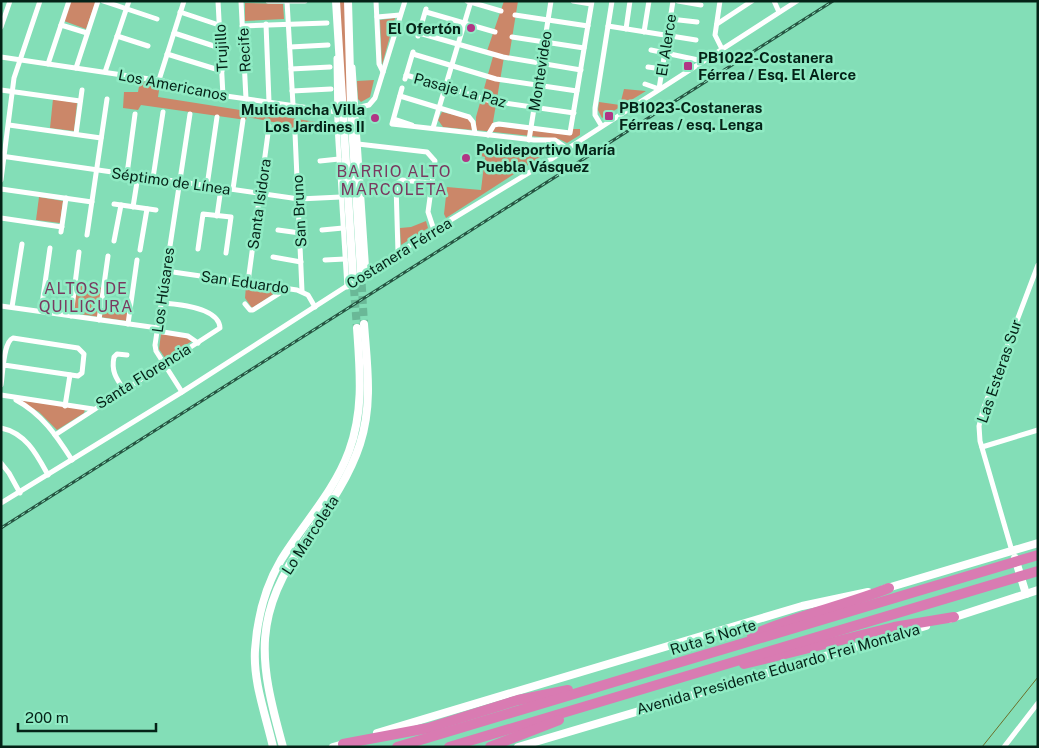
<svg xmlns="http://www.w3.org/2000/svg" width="1039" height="748" viewBox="0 0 1039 748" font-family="'Public Sans',sans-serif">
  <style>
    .green { fill: #cb8769 }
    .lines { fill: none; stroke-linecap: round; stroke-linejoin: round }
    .stream { stroke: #6b6f28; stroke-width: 1 }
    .secondary-tunnel { stroke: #6ab897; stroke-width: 8; stroke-dasharray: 8 4; stroke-linecap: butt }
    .street { stroke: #fff; stroke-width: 5 }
    .secondary { stroke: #fff; stroke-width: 8 }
    .highway { stroke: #d97bb2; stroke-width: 10 }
    .rail-casing { stroke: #265542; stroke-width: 3 }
    .rail { stroke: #90ebc4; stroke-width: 1; stroke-dasharray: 4; stroke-linecap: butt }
    .poi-dot { fill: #b13585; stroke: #90ebc4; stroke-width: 2 }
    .labels { text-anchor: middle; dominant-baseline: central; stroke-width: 5; stroke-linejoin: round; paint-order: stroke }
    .poi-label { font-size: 15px; font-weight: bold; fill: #042217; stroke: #90ebc4; text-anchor: start }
    .street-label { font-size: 15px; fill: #042217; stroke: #90ebc4 }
    .neighbourhood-label { font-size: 16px; letter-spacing: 1px; fill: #793a60; stroke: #90ebc4 }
  </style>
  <rect width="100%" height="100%" fill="#83deb7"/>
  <g class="green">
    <polygon points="70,1 96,1 86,29 64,21"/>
    <polygon points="338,1 345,1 350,103 344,104"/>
    <polygon points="504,1 518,1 509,57 504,57 493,122 498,126 570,135 573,129 580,129 580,135 567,143 559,139 476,130 476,117 494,53 487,51"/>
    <polygon points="245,3 283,4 284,19 245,21"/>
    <polygon points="395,18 382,65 380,20"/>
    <polygon points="374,80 370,97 361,102 358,99 357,81"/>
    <polygon points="140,81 160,84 158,97 329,124 294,127 292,132 282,131 283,124 247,117 246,120 141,105 138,110 123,108 124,92 138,92"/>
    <polygon points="624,89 646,91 602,118 598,110 599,102 620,105"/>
    <polygon points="53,99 77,103 74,131 50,128"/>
    <polygon points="442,112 471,119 473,130 443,127 438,120"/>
    <polygon points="478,146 545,154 446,218 444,214 447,187 481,190 485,157 477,155"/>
    <polygon points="39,197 63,201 60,223 36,220"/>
    <polygon points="426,221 428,228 401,245 400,228 411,227"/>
    <polygon points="77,284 102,288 99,309 128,313 127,321 73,313"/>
    <polygon points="246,286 278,291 252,308 245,298"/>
    <polygon points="161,334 184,337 192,341 165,358 159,349"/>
    <polygon points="18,400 85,409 84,413 57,430 39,412"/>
  </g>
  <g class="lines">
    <polyline class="stream" points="982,747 1038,677"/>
    <g class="secondary-tunnel">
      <polyline points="361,272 364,324"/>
      <polyline points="353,276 357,328"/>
    </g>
    <g class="street">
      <polyline points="103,1 157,19"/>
      <polyline points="218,1 223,96"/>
      <polyline points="241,1 246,99"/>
      <polyline points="268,1 305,1"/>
      <polyline points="287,1 293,105"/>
      <polyline points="376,1 379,64 383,72"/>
      <polyline points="467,1 501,11"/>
      <polyline points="573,1 591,4"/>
      <polyline points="678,1 701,5"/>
      <polyline points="720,1 715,35 722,49"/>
      <polyline points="774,1 779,12"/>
      <polyline points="180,12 219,25"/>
      <polyline points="426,12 495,32"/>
      <polyline points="515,15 588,26"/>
      <polyline points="377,17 400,15"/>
      <polyline points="670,19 697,22"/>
      <polyline points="266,24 269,102"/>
      <polyline points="717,24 752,1"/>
      <polyline points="61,25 87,33"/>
      <polyline points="242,26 327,23"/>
      <polyline points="608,26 696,40"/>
      <polyline points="1,27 10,1"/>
      <polyline points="626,29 630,1"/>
      <polyline points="644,32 649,1"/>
      <polyline points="174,33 220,48"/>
      <polyline points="419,33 503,57 581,70"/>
      <polyline points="117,36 148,46"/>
      <polyline points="418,36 426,9"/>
      <polyline points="512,37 584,48"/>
      <polyline points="290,47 328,45"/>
      <polyline points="651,50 703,61"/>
      <polyline points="167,54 222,71"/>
      <polyline points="413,54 496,79 577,91"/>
      <polyline points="1,57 163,81 205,93 337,112 343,116"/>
      <polyline points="336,58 337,126 347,287"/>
      <polyline points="48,64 69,1"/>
      <polyline points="353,67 367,274"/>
      <polyline points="648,67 662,69"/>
      <polyline points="76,68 98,1"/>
      <polyline points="291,69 330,67"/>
      <polyline points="105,72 129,1"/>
      <polyline points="406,75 491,101 574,113"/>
      <polyline points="405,79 413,52"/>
      <polyline points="159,80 184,1"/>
      <polyline points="645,84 659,89"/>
      <polyline points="402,88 392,124 534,140 555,140 566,148"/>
      <polyline points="659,89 673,1"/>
      <polyline points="1,90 80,101"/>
      <polyline points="292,91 331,89"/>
      <polyline points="400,96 469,117 473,122 475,133"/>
      <polyline points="356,108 369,105 375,98 405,1"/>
      <polyline points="394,119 412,125"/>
      <polyline points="9,125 101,138"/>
      <polyline points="601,125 595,115 595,108 612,1"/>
      <polyline points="433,128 471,1"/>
      <polyline points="76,134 82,90"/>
      <polyline points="488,135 494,125 499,124 570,133 592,1"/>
      <polyline points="529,140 551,1"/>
      <polyline points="547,141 558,154"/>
      <polyline points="358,144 427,152 435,161 428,212 434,230"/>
      <polyline points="1,156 299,199 341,197"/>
      <polyline points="320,161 339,159"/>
      <polyline points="127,174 135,114"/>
      <polyline points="153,178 163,112"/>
      <polyline points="1,180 14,78 40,1"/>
      <polyline points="207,186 217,117"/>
      <polyline points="1,189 92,202"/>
      <polyline points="233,189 243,120"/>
      <polyline points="114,204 156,210"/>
      <polyline points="133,207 138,176"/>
      <polyline points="217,216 221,188"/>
      <polyline points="1,218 62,227"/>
      <polyline points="278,230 300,233"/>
      <polyline points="322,230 343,228"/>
      <polyline points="61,232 66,198"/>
      <polyline points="87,235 107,99"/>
      <polyline points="114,241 121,205"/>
      <polyline points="198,249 203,214 231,217 226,253"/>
      <polyline points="140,250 147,209"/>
      <polyline points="398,253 396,184 402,180 431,183"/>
      <polyline points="273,257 301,262"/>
      <polyline points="325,260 345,259"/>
      <polyline points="166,271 297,290 308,295 315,307"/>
      <polyline points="248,282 269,126"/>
      <polyline points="302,291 295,133 299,128 337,126"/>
      <polyline points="245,304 250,310 253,310 280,293 283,288"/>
      <polyline points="1,306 158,328"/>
      <polyline points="12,307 22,244"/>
      <polyline points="41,311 50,248"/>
      <polyline points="71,316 79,252"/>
      <polyline points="99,320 108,256"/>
      <polyline points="128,324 137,260"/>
      <polyline points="157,331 188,336 198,343"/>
      <path d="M1 385C3 374 3 342 13 338L78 348 84 354 82 373 78 376 4 365"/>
      <path d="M124 390C116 378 111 371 114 357L117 354 127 355"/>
      <polyline points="182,392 156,351 155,345 190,114"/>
      <polyline points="1,395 93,409"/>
      <path d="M16 400C42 414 56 435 72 460"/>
      <polyline points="65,406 70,375"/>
      <path d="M1 428C26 433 37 455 48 475"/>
      <path d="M55 435 220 328C219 307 177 304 161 303"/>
      <polyline points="982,447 1038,430"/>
      <polyline points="1,463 9,473 20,493"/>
      <polyline points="1,503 182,392 434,230 550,160 797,1"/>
      <polyline points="1012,551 980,441 979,426 983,410 1038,265"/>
      <polyline points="1004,747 1038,703"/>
    </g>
    <g class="secondary">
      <polyline points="336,1 353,276"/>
      <polyline points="348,1 351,108 361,272"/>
      <polyline points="1015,558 1026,594"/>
      <polyline points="884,589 1038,543"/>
      <polyline points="949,619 1038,590"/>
      <polyline points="377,733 802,606 868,592"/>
      <path d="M273 747C266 716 253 682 255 650 257 620 265 587 281 560 303 524 334 492 349 451 364 410 360 371 357 328"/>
      <path d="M283 747C258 657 252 616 308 536 328 507 349 478 360 444 373 404 367 365 364 324"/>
      <polyline points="333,747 347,743"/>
      <polyline points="518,747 926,626"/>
    </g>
    <g class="highway">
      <path d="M752 635C797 615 844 606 889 588"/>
      <polyline points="744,664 894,627 954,617"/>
      <polyline points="343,744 428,728 518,700 568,690"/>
      <polyline points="397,747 1038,555"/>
      <polyline points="449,747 1038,571"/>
      <polyline points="490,747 559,720"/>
    </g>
    <defs>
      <polyline id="rail" points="1,528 833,1"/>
    </defs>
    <use href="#rail" class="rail-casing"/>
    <use href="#rail" class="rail"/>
  </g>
  <g class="poi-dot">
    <circle cx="471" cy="28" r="5"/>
    <rect x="683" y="61" width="10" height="10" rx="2.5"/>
    <rect x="604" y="111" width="10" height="10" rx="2.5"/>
    <circle cx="375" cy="118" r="5"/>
    <circle cx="466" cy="158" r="5"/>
  </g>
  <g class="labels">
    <g class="poi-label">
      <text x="461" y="28" text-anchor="end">El Ofertón</text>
      <text x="698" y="57">PB1022-Costanera<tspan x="698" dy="17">Férrea / Esq. El Alerce</tspan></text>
      <text x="619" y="107">PB1023-Costaneras<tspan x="619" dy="17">Férreas / esq. Lenga</tspan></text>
      <text x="365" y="109" text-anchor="end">Multicancha Villa<tspan x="365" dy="17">Los Jardines II</tspan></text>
      <text x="476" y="149">Polideportivo María<tspan x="476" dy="17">Puebla Vásquez</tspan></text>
    </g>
    <g class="street-label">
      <text transform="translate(666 45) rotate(-81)">El Alerce</text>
      <text transform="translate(221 48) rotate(-93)">Trujillo</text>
      <text transform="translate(244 50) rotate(-93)">Recife</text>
      <text transform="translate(540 71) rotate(-81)">Montevideo</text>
      <text transform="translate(173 85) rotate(11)">Los Americanos</text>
      <text transform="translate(460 90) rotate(15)">Pasaje La Paz</text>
      <text transform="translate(171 181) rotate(8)">Séptimo de Línea</text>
      <text transform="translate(259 204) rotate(-82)">Santa Isidora</text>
      <text transform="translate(299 211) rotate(-93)">San Bruno</text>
      <text transform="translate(399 253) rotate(-32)">Costanera Férrea</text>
      <text transform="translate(245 282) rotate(8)">San Eduardo</text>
      <text transform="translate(163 290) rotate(-82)">Los Húsares</text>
      <text transform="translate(999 371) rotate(-71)">Las Esteras Sur</text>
      <text transform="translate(143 376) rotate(-32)">Santa Florencia</text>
      <text transform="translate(310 535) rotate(-57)">Lo Marcoleta</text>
      <text transform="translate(713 637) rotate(-17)">Ruta 5 Norte</text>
      <text transform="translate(778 669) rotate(-16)">Avenida Presidente Eduardo Frei Montalva</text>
    </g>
    <g class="neighbourhood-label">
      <text x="394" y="171">BARRIO ALTO<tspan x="394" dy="18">MARCOLETA</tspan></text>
      <text x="86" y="288">ALTOS DE<tspan x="86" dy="18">QUILICURA</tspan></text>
    </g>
  </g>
  <rect width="1039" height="748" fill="none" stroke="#042217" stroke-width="5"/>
  <path d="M18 723v8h138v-8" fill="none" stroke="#042217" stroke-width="2.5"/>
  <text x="25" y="723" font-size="15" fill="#042217" stroke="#90ebc4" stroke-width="4" paint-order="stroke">200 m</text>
</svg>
